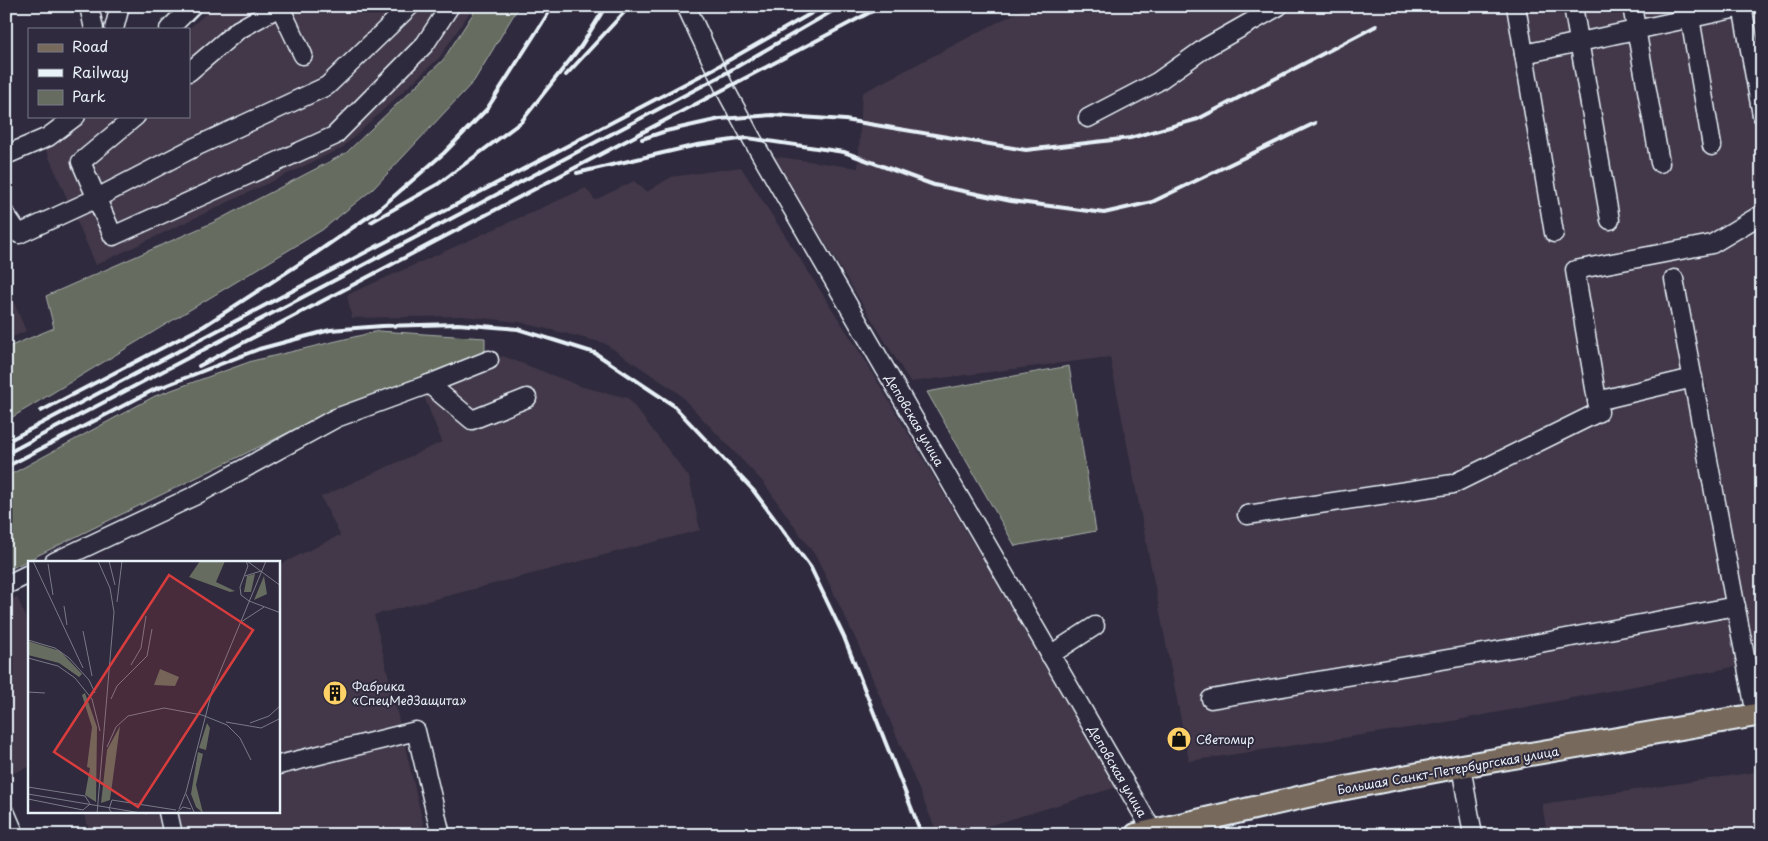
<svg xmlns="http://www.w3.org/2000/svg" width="1768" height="841" viewBox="0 0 1768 841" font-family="'Playpen Sans',sans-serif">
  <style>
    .built { fill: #42384a }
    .green { fill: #666c5f; stroke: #a7aeac }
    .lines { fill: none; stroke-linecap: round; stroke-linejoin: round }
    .minor-casing { stroke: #e8f1f8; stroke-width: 21 }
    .major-casing { stroke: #e8f1f8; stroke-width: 26 }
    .minor { stroke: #2f2a3d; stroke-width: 18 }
    .major { stroke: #77695c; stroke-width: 22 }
    .rail { stroke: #e8f1f8; stroke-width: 4 }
    .labels { text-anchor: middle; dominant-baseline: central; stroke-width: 4; stroke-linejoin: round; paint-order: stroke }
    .street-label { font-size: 12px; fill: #e8f1f8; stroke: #2f2a3d }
    .poi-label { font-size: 12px; fill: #e8f1f8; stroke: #2f2a3d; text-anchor: start }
    .inset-road { fill: none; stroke: #797a88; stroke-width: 1 }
    .view { fill: #d83c3d; fill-opacity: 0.15; stroke: #d83c3d; stroke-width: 2.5 }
    .inset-edge { fill: none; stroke: #e8f1f8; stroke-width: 2.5 }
  </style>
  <rect width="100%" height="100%" fill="#2f2a3d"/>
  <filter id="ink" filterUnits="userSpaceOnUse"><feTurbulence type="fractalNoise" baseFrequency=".02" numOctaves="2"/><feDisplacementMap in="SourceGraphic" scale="10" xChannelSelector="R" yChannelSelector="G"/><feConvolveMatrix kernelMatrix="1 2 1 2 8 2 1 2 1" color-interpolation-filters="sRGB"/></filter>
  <g filter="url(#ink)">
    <g class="built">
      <polygon points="215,6 474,6 439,58 342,148 96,265 45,148 83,116 189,116 188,29"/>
      <polygon points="1029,6 1762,6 1762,654 1753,656 1706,383 1688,386 1739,666 1442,723 1189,761 1110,357 910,382 772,156 858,168 862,93"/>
      <polygon points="741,167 863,357 1117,787 959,835 938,835 858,644 817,558 763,482 677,392 604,343 519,322 463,316 352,318 347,295 586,188 595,200 634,181 647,192 671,177"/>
      <polygon points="6,284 26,331 6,340"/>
      <polygon points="503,356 583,387 628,398 689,477 700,530 374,615 426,835 91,835 83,812 279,812 279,565 340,535 321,497 442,442 423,394"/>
      <polygon points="17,597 29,624 29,767 8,775 6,602"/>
      <polygon points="1762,771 1762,835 1547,835 1542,804"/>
    </g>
    <g class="green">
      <polygon points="478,6 519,6 474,81 373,189 322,230 6,421 6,348 54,328 46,296 214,222 346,153 443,60"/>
      <polygon points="379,331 485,338 485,355 326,414 6,571 6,477 155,396 252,361"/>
      <polygon points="1069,366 1096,531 1015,546 927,392"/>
    </g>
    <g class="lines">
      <defs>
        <g id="minor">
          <polyline points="89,6 94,29"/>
          <polyline points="686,6 725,89 752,139 1152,830"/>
          <polyline points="1516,6 1554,233"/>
          <polyline points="1573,6 1610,220"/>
          <polyline points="1632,6 1660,163"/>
          <polyline points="1688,6 1712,146"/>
          <polyline points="1742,6 1762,115"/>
          <polyline points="280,7 303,55"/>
          <polyline points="114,29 120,6"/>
          <polyline points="169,29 192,6"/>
          <polyline points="1524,54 1747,6"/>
          <polyline points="189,72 238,30 281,6"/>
          <polyline points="136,116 81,162 113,236 334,136 425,44 450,6"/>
          <polyline points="1088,118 1157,82 1205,48 1279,6"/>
          <polyline points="6,155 48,137 76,116"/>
          <polyline points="6,215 19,234 97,198 195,147 327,86 410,6"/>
          <polyline points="1674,279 1756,715"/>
          <polyline points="429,384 489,360"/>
          <polyline points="1597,401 1693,378"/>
          <polyline points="1247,515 1453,484 1599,412 1575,270 1712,244 1762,214"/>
          <polyline points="54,562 194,496 336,418 429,384 472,420 527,398"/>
          <polyline points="6,585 29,574"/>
          <polyline points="1050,655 1095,626"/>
          <polyline points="1211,699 1519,647 1736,606"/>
          <polyline points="279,765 416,731 441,835"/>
          <polyline points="1461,766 1473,835"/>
          <polyline points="168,812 173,835"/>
          <polyline points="6,814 15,835"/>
          <polyline points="1208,817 1213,835"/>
        </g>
        <polyline id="major" points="1136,835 1320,793 1461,766 1762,714"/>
      </defs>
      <use href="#minor" class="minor-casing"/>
      <use href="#major" class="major-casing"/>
      <use href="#minor" class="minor"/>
      <use href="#major" class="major"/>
      <g class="rail">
        <polyline points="566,75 630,6"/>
        <polyline points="642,139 666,131 720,119 772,115 845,120 1026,150 1130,138 1198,119 1376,26"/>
        <polyline points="577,173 697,145 747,138 844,152 934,185 1011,201 1104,213 1152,202 1315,123"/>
        <polyline points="371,222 438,184 521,122 581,46 606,6"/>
        <polyline points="199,366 882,6"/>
        <polyline points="154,390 259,349 330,330 382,326 458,324 518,329 595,353 673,405 753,490 811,568 844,637 922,835"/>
        <polyline points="41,411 204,326 313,255 378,210 444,153 487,109 553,6"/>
        <polyline points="6,442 715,68 824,6"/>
        <polyline points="6,454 719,77 841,6"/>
        <polyline points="6,467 159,387"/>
      </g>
    </g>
  </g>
  <defs>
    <symbol id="building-disc" viewBox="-11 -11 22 22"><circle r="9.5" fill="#ffd166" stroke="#2f2a3d"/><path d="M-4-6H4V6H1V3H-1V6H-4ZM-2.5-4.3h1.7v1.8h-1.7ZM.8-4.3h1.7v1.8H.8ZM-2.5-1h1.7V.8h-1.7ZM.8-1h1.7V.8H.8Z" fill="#111"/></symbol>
    <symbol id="shop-disc" viewBox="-11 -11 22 22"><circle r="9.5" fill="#ffd166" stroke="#2f2a3d"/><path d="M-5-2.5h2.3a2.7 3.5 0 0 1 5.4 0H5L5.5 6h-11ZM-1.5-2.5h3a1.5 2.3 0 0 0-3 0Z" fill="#111"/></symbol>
  </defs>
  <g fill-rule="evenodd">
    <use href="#building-disc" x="321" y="679" width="28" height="28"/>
    <use href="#shop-disc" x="1165" y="725" width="28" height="28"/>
  </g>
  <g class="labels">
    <g class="street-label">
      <text transform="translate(915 420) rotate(60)">Деповская улица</text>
      <text transform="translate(1448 770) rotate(-10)">Большая Санкт-Петербургская улица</text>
      <text transform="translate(1118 771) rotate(60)">Деповская улица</text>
    </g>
    <g class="poi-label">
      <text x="352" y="686">Фабрика<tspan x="352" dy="14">«СпецМедЗащита»</tspan></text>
      <text x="1196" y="739">Светомир</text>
    </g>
  </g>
  <g transform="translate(28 561)">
    <rect width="252" height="252" fill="#2f2a3d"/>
    <path d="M172 0H197L188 21 207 30 202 31 161 16ZM227 13 223 31H216L219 15ZM236 15 239 33 226 39ZM0 80 32 90 54 113 51 116 31 102 0 94ZM132 108 151 116 147 125 126 124ZM57 132 69 166 68 241 57 234 62 207 59 206 64 166 54 134ZM179 162 182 167 178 189 171 187ZM92 165 82 239 73 242 79 189ZM170 191 175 193 168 224 175 252 168 246 163 233Z" fill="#666c5f"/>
    <path class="inset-road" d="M5 0 55 107M81 0 87 24M218 0 220 5 212 26 213 34 221 40 253 52M219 0 253 25M20 3 25 34M217 15 233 10M89 41 94 0M36 45 39 64M213 61 236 46M55 70 64 115M0 79 27 87 41 97 61 119 67 132M0 97 30 105 47 117 64 138 72 170M103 104 113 87 118 55M0 131 17 132M83 138 89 125 119 95 124 68M198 161 233 167 253 157M222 162 241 155 253 144M79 186 88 166 100 155 136 147 174 154 199 164 212 177 223 199M0 226 57 235 62 243 55 249 0 238M0 233 119 253M158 233 167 253M151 248 158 231 184 130 238 0M69 253 86 51 82 27 70 0M85 253 81 248 84 239 148 249M147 253 155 246 163 248"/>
    <path class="view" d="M141 14 225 69 110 246 26 191Z"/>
    <rect width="252" height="252" class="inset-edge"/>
  </g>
  <rect width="1768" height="841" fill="none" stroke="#2f2a3d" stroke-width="25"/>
  <rect x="12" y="12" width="1743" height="816" fill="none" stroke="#e8f1f8" stroke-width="2" filter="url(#ink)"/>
  <rect x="28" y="28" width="162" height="90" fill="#2f2a3d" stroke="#797a88"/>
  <rect x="38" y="44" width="25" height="8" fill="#77695c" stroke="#797a88"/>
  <text x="72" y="52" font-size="15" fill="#e8f1f8">Road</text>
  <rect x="38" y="69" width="25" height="8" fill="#e8f1f8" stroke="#797a88"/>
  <text x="72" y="78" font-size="15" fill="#e8f1f8">Railway</text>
  <rect x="38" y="90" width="25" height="15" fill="#666c5f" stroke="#797a88"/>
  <text x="72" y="102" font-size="15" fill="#e8f1f8">Park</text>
</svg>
